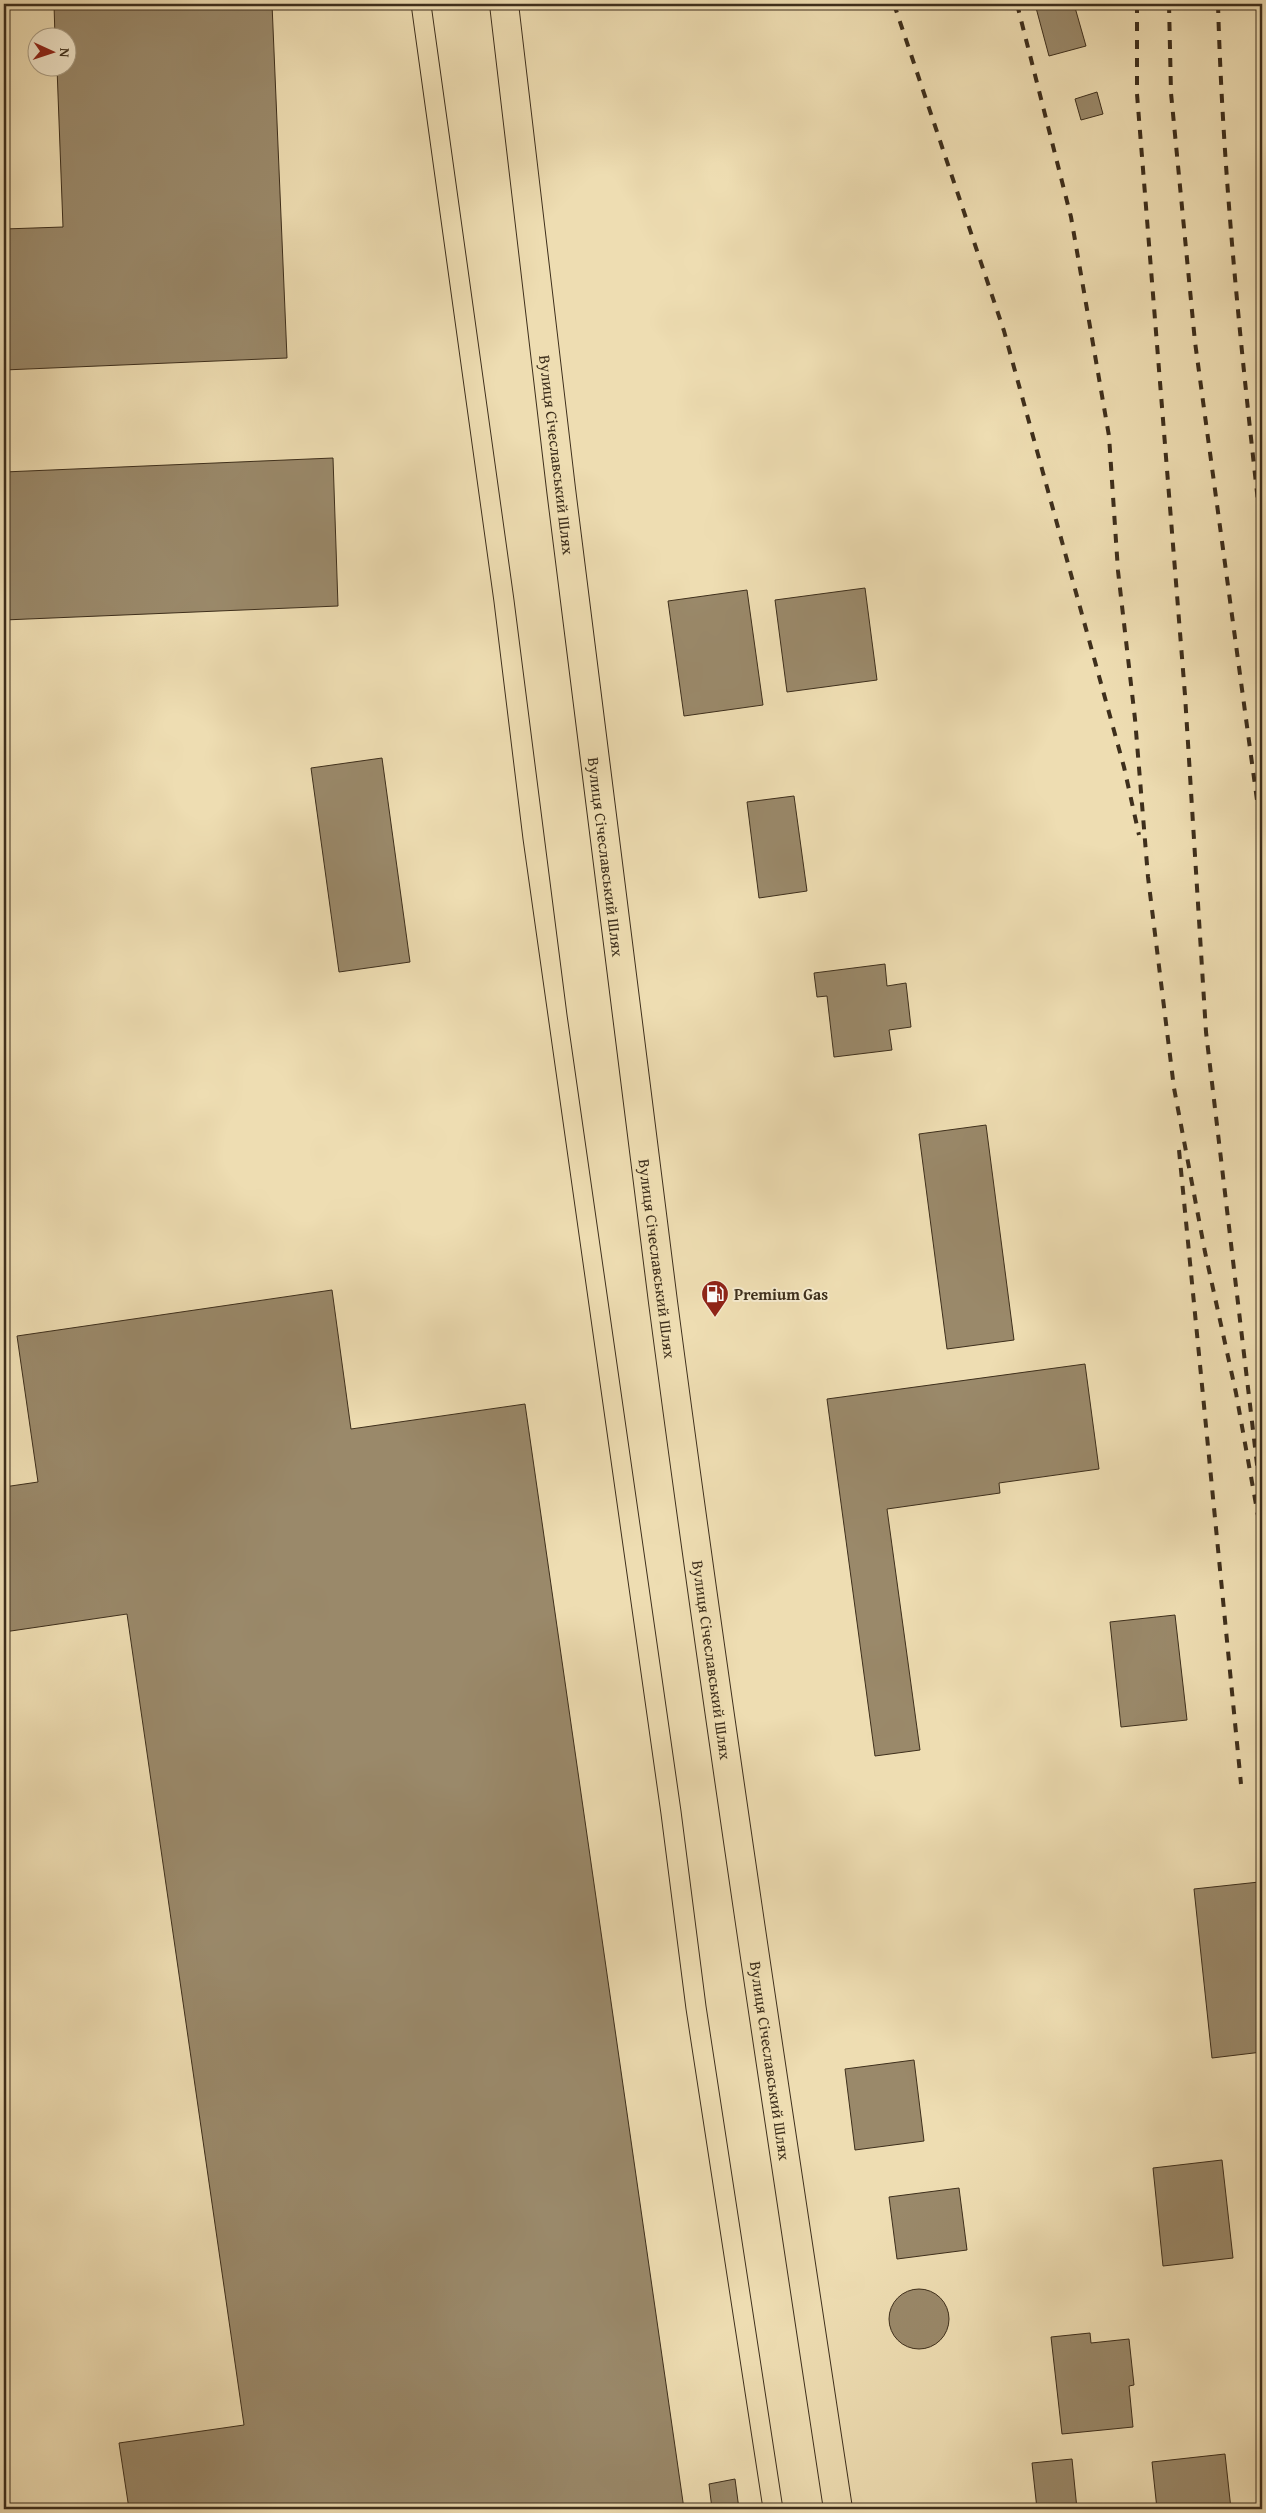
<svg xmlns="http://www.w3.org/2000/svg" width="1266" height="2513" viewBox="0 0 1266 2513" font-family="'Gentium Book Plus',serif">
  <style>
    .building { fill: #9a896a; stroke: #3e2f1c }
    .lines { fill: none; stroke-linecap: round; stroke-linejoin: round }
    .primary-casing { stroke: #3e2f1c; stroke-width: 30 }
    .primary { stroke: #eeddb2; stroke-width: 28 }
    .tram { stroke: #3e2f1c; stroke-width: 1 }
    .rail { stroke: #3e2f1c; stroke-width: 4; stroke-dasharray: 9 9; stroke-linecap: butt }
    .labels { text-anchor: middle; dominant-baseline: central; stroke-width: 4; stroke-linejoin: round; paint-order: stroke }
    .street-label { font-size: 16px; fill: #3e2f1c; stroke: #f4e9cd }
    .poi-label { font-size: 16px; font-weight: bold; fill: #3e2f1c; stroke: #f4e9cd; text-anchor: start }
  </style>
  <rect width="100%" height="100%" fill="#eeddb2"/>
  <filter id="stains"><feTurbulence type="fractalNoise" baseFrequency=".004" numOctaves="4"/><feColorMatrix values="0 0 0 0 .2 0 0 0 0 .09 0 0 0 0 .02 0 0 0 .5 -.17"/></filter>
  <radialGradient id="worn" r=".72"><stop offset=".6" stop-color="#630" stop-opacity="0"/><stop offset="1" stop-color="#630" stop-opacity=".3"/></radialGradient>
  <g class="building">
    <polygon points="54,4 272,4 287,358 4,370 4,229 63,227 57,68 68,68 68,38 55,38"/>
    <polygon points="1035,4 1074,4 1086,46 1049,56"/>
    <polygon points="1097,92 1103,114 1081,120 1075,99"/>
    <polygon points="333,458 338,606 4,620 4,472"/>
    <polygon points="865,588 877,680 787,692 775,600"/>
    <polygon points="747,590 763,705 684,716 668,601"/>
    <polygon points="382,758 410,962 339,972 311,768"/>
    <polygon points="794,796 807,891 759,898 747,802"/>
    <polygon points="885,964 887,986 906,983 911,1027 889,1030 892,1050 834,1057 827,996 817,997 814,973"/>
    <polygon points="986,1125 1014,1340 947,1349 919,1134"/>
    <polygon points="332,1290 351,1429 525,1404 684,2509 129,2509 119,2443 244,2425 127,1614 4,1632 4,1487 38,1482 17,1336"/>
    <polygon points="1085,1364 1099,1469 999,1483 1000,1493 887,1509 920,1750 875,1756 827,1399"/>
    <polygon points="1175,1615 1187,1720 1121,1727 1110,1622"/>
    <polygon points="1259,1882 1262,1916 1262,2052 1212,2058 1194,1889"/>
    <polygon points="914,2060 924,2141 855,2150 845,2069"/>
    <polygon points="1222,2160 1233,2258 1163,2266 1153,2168"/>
    <polygon points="959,2188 967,2250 897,2259 889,2197"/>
    <circle cx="919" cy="2319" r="30"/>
    <polygon points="1090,2333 1091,2343 1129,2339 1134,2385 1129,2386 1133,2427 1062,2434 1051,2337"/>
    <polygon points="1225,2454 1231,2509 1157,2509 1152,2462"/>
    <polygon points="1072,2459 1077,2509 1037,2509 1032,2463"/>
    <polygon points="735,2479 739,2509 712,2509 709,2484"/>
  </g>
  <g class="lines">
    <defs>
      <g id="primary">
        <path id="s1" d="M504 4C554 437 606 870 663 1302 716 1705 777 2107 838 2509"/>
      </g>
    </defs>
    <use href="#primary" class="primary-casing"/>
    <use href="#primary" class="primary"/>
    <g class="tram">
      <polyline points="411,4 494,602 523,839 661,1814 686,2009 763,2509"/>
      <polyline points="431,4 514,600 567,1015 681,1811 706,2006 783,2509"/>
    </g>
    <g class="rail">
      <polyline points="894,4 1004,331 1124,767 1139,835"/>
      <polyline points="1017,4 1071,217 1109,436 1118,571 1135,719 1148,877 1174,1088 1205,1252 1236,1393 1262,1538"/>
      <polyline points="1137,4 1137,94 1185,695 1206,1032 1259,1481"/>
      <polyline points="1169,4 1171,93 1195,342 1262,837"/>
      <path d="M1218 4C1223 182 1242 360 1262 537"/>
      <polyline points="1179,1150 1241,1784"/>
    </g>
  </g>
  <defs>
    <symbol id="fuel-pin" viewBox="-11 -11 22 30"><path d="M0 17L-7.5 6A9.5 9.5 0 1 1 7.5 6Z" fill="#8f2418" stroke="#f4e9cd"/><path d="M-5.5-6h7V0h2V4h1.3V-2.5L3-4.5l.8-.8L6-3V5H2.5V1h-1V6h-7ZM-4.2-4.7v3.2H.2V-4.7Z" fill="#fff"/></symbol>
  </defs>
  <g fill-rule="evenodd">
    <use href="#fuel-pin" x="699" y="1278" width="32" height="43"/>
  </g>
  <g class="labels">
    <g class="street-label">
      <text stroke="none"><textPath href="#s1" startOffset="454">Вулиця Січеславський Шлях</textPath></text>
      <text stroke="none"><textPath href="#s1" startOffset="859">Вулиця Січеславський Шлях</textPath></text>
      <text stroke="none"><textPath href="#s1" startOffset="1264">Вулиця Січеславський Шлях</textPath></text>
      <text stroke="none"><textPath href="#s1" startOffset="1669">Вулиця Січеславський Шлях</textPath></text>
      <text stroke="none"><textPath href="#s1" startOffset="2074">Вулиця Січеславський Шлях</textPath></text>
    </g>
    <g class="poi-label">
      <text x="734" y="1294">Premium Gas</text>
    </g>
  </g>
  <rect width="1266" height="2513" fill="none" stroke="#eeddb2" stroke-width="20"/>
  <rect x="5" y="5" width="1256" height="2503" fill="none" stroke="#3e2f1c" stroke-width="2.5"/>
  <rect x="10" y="10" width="1246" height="2493" fill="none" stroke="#3e2f1c"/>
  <g transform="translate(52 52) rotate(93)"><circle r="24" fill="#f4e9cd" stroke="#ab9f86"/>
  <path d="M0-4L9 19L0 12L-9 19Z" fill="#8f2418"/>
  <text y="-8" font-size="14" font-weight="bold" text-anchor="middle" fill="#3e2f1c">N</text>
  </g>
  <rect width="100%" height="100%" filter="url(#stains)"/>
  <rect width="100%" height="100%" fill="url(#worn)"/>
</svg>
